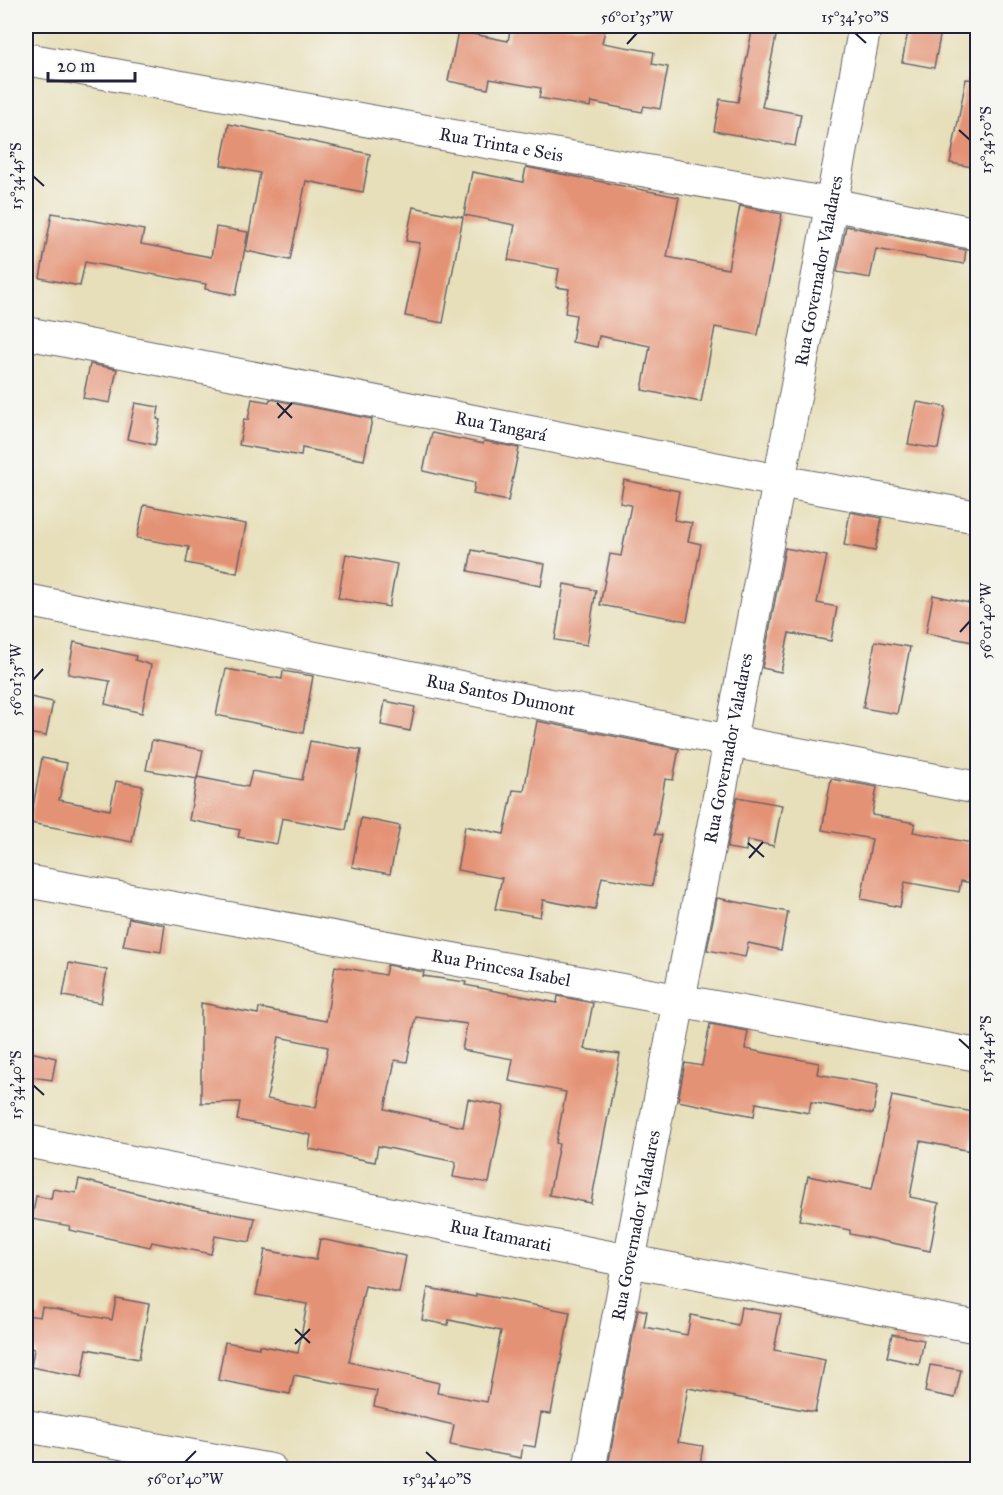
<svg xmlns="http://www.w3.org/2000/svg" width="1003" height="1495" viewBox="0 0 1003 1495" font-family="'IM FELL Great Primer',serif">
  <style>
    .building { fill: #e49275; fill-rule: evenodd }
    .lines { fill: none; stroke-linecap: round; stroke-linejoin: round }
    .street-casing { stroke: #676467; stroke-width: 34 }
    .street { stroke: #fff; stroke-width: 32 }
    .ticks { fill: none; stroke: #22223b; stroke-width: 2 }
    .labels { text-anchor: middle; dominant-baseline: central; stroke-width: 5; stroke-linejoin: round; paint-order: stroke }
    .street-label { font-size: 18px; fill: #22223b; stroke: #f6f6f2 }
    .neatline { fill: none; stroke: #22223b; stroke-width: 2 }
    .ticks-label { font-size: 15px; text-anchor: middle; fill: #22223b }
  </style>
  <rect width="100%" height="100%" fill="#f6f6f2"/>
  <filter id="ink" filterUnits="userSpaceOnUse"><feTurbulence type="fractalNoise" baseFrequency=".0167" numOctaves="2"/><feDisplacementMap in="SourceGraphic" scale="12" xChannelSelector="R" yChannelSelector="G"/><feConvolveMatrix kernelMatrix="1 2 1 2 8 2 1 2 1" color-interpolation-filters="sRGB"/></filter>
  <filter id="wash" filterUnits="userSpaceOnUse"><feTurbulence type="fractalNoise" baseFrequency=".008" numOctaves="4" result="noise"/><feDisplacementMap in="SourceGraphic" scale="24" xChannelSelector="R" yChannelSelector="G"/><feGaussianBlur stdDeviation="1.35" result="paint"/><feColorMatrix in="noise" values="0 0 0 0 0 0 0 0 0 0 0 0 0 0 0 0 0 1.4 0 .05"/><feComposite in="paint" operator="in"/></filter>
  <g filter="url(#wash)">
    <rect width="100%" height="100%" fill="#e7dfba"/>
    <g id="blocks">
      <g class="building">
        <polygon points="511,26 606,26 602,43 654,52 652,64 668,67 660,109 644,106 642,112 591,102 590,107 539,98 541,88 490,79 488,89 448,81 458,31 508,41"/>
        <polygon points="753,26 778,26 762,107 801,114 795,146 714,131 720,99 738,102"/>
        <polygon points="909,26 942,26 934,68 902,62"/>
        <polygon points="966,79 978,80 978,168 950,163"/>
        <polygon points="229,124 370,154 363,192 306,181 290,260 246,251 260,173 221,165"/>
        <polygon points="526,167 679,197 667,257 728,269 740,206 782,214 758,335 715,327 701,402 642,390 650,346 599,336 597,347 572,342 576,315 565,313 569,289 556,287 559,269 508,260 515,225 464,215 472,172 523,182"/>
        <polygon points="413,207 463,217 443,323 405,316 420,243 406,241"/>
        <polygon points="52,213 144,230 141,244 211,257 216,227 248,232 236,295 205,289 206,284 85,262 80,286 40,278"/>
        <polygon points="846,226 966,250 964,264 876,249 870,278 837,272"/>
        <polygon points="90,364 117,369 110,403 83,398"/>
        <polygon points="252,399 269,402 270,399 372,419 364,460 302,448 301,456 239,445 244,419 248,420"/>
        <polygon points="917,402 946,407 938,449 908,444"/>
        <polygon points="135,403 159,407 157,419 160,420 155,445 127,439"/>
        <polygon points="432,433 483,444 484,441 519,448 508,501 473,494 475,483 423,471"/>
        <polygon points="624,480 679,491 674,520 692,523 688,541 701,544 687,621 600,605 610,554 621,556 631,505 620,503"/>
        <polygon points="144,505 246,524 237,573 186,563 189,547 137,538"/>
        <polygon points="850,512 882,518 875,551 844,545"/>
        <polygon points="785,548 827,556 817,603 837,607 831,641 789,633 781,672 762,668"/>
        <polygon points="472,550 545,564 541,586 468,571"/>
        <polygon points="346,554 397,564 389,607 338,598"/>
        <polygon points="564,584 596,590 587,645 555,640"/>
        <polygon points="933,595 978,605 978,643 926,633"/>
        <polygon points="875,641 910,647 897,714 863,708"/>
        <polygon points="74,642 136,656 135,660 151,665 142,713 105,704 110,681 68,674"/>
        <polygon points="226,669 282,679 283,671 313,676 303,733 216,715"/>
        <polygon points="26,696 53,702 46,736 26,733"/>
        <polygon points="385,701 415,707 410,731 381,725"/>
        <polygon points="537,721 679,749 673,780 665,779 655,834 662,835 652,886 602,877 595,910 543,900 540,917 495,909 502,878 457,870 465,826 504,834 513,790 524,791"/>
        <polygon points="152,740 203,750 197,779 146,770"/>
        <polygon points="310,741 361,750 346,830 282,818 277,844 238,837 240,830 189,820 197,777 248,787 252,771 302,780"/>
        <polygon points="42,758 67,763 59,800 110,810 116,781 143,786 132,842 30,823"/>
        <polygon points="831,779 877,787 872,815 915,823 913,832 978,844 978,884 961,881 959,892 905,882 900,907 861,899 872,839 822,830"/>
        <polygon points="737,797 782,805 774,846 747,840 746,851 727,848"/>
        <polygon points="361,818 400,826 390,874 352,867"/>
        <polygon points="717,898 788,912 781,950 748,943 745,957 707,950"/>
        <polygon points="129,918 165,925 161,952 123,946"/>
        <polygon points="69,963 107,970 101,1003 63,996"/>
        <path d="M387 965 424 972 423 976 466 982 465 985 557 1003 558 996 593 1003 584 1049 620 1054 591 1203 549 1195 559 1144 556 1143 566 1092 509 1081 513 1059 462 1050 467 1024 416 1017 407 1062 395 1060 385 1109 463 1127 468 1099 504 1106 489 1183 453 1177 456 1162 378 1146 375 1162 309 1149 311 1135 237 1120 240 1102 201 1103V1003L258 1014 259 1008 326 1021 335 966 385 975ZM279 1037 328 1047 316 1108 267 1099Z"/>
        <polygon points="710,1024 748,1031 745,1049 819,1063 817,1074 878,1085 873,1114 811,1102 809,1113 756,1103 754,1116 678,1101 685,1063 702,1066"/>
        <polygon points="26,1051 56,1058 52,1080 26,1076"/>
        <polygon points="892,1096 978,1113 971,1151 920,1141 910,1197 939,1203 930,1251 850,1234 850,1230 799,1220 808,1176 872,1189"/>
        <polygon points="79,1179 189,1206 255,1218 250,1242 215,1236 211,1254 152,1242 150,1247 69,1230 70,1226 32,1219 36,1196 51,1199 53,1189 76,1193"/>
        <polygon points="320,1239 406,1256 399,1293 365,1286 349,1362 439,1383 437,1393 487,1402 501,1331 449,1320 448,1325 422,1320 428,1288 476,1297 476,1294 570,1312 551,1414 541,1413 535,1447 523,1445 521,1458 450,1445 454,1425 374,1406 377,1391 294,1375 290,1394 218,1380 225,1342 259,1348 259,1345 298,1353 307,1304 256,1295 265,1250 316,1260"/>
        <polygon points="116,1298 149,1304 139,1359 87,1349 82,1377 31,1367 34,1349 26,1347 26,1315 40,1317 42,1307 112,1320"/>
        <polygon points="741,1307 781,1314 774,1350 825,1360 815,1412 688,1388 678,1442 703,1446 699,1470 607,1470 638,1309 647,1311 644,1327 687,1335 691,1315 738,1325"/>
        <polygon points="892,1334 924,1340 919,1365 887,1357"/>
        <polygon points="930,1365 961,1370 955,1398 925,1392"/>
      </g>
    </g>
  </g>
  <g filter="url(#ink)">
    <use href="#blocks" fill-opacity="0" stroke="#676467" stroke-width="1.5"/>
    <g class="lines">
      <defs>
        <g id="street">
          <path id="s1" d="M26 59 830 204 978 234"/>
          <path id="s2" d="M26 333 779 481 978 517"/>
          <path id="s3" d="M26 600 730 741 978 788"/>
          <path id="s4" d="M26 881 978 1055"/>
          <path id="s5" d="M26 1141 629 1261 978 1327"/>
          <polyline points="26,1426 271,1470"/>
          <path id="s6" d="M589 1470 679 1000 730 741 865 26"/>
        </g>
      </defs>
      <use href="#street" class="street-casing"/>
      <use href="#street" class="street"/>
    </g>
  </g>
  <path class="ticks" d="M855 33 866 43M627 44 637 33M959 130 970 140M33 176 44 186M277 403 292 418M278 418 292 403M960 632 970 621M33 680 43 669M748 843 764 857M749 858 763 842M959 1039 970 1049M33 1085 44 1095M295 1329 310 1343M295 1344 310 1329M426 1452 437 1462M185 1462 196 1451"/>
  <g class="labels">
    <g class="street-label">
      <text stroke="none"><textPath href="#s1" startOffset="483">Rua Trinta e Seis</textPath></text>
      <text stroke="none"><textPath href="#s6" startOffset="1221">Rua Governador Valadares</textPath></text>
      <text stroke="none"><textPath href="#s2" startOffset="484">Rua Tangará</textPath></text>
      <text stroke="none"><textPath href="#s3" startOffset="484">Rua Santos Dumont</textPath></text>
      <text stroke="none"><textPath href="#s6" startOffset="735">Rua Governador Valadares</textPath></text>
      <text stroke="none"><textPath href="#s4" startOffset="483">Rua Princesa Isabel</textPath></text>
      <text stroke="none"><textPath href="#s6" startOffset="249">Rua Governador Valadares</textPath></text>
      <text stroke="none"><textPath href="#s5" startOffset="484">Rua Itamarati</textPath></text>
    </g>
  </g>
  <rect width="1003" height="1495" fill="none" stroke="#f6f6f2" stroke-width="66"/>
  <path d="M48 72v9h87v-9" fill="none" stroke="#22223b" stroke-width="3"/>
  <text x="57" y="72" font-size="18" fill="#22223b" stroke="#f6f6f2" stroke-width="4.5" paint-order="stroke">20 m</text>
  <rect x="33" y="33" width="937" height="1429" class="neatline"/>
  <g class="ticks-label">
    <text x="637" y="22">56°01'35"W</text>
    <text x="855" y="22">15°34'50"S</text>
    <text transform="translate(986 140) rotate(-90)" y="5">15°34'50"S</text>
    <text transform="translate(16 176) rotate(-90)" y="5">15°34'45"S</text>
    <text transform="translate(986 621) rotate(-90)" y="5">56°01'40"W</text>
    <text transform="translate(16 680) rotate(-90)" y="5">56°01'35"W</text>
    <text transform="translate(986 1049) rotate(-90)" y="5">15°34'45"S</text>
    <text transform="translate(16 1085) rotate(-90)" y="5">15°34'40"S</text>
    <text x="185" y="1484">56°01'40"W</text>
    <text x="437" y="1484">15°34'40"S</text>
  </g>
</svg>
